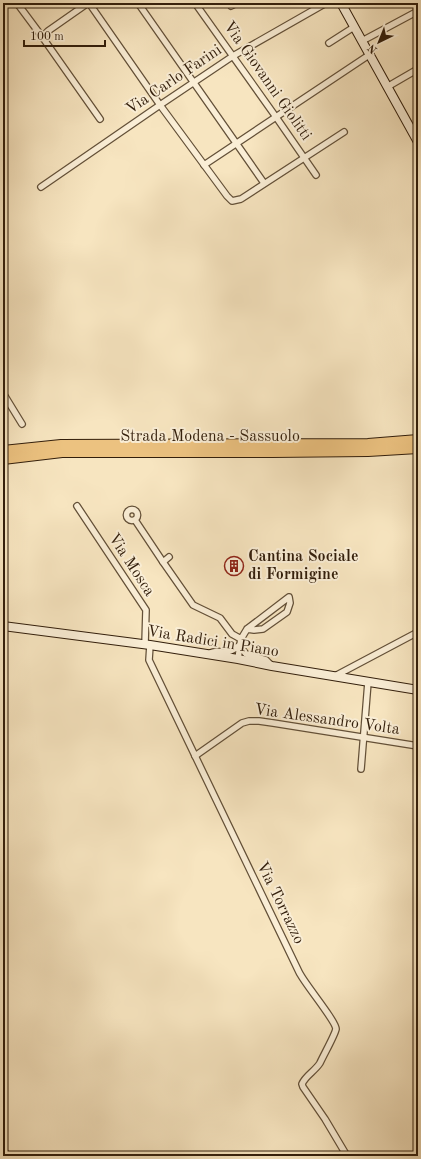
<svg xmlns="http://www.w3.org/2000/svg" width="421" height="1159" viewBox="0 0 421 1159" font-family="'Old Standard TT',serif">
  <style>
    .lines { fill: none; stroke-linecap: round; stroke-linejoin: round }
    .street-casing { stroke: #635038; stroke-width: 8 }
    .secondary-casing { stroke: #321e0b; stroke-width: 10 }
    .highway-casing { stroke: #321e0b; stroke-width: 12 }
    .street { stroke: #faeed6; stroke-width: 5.5 }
    .secondary { stroke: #faeed6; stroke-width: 8 }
    .highway { stroke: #ecc280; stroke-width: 10 }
    .labels { text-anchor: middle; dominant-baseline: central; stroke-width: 4; stroke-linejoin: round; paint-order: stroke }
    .street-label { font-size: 16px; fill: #321e0b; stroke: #faeed6 }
    .poi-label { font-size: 16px; font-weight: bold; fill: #321e0b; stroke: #faeed6; text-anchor: start }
  </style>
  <rect width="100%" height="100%" fill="#f7e5c0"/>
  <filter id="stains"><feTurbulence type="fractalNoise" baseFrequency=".005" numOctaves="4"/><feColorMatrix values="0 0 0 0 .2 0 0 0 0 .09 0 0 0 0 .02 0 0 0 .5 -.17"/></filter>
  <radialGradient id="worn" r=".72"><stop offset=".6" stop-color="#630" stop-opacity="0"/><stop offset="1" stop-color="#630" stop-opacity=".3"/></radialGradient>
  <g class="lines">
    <defs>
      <g id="street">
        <polyline points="17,3 43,38 100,119"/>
        <polyline points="89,3 160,105 227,196 232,201 241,199 344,132"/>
        <polyline points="138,3 264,183"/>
        <polyline points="195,3 276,117 316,175"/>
        <polyline points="231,6 237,3"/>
        <polyline points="43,38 44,35 48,31 88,3"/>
        <polyline points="362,41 418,11"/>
        <polyline points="329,43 354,27"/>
        <polyline points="387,87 418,69"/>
        <polyline points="204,165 369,55"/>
        <polyline points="41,187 160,105 233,56 326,3"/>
        <polyline points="3,393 22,424"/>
        <polyline points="77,506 146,610 145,644"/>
        <circle cx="132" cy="515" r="5.5"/>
        <polyline points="135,520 163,562 193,605 220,618 232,634 241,639"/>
        <polyline points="163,562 169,557"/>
        <polyline points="247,629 254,630 263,629 287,612 290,603 289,597 247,629 241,639 240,645 242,649 246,654 266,660 272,666"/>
        <path d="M150 645 149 660 299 972C304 983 336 1021 336 1029 335 1035 323 1056 320 1063 315 1071 305 1076 302 1084L303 1087 325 1119 347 1156"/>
        <path d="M209 654C215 650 219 652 225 652 231 652 236 648 240 645L238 659"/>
        <polyline points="335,676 418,632"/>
        <polyline points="195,756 242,723 249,721 259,721 273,723 418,746"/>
        <polyline points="361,769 368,682"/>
        <polyline points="3,1149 7,1156"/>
      </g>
      <g id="secondary">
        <polyline points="341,3 418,142"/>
        <polyline points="3,626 150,645 238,659 272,666 418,690"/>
      </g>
      <g id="highway">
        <polyline points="3,451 61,445 368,444 418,440"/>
        <polyline points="3,459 62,452 273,452 368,451 418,448"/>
      </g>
    </defs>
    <use href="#street" class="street-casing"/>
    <use href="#secondary" class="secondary-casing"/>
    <use href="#highway" class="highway-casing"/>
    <use href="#street" class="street"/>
    <use href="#secondary" class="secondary"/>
    <use href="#highway" class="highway"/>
  </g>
  <defs>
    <symbol id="building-ring" viewBox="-11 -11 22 22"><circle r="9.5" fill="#faeed6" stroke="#8f2418" stroke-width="1.5"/><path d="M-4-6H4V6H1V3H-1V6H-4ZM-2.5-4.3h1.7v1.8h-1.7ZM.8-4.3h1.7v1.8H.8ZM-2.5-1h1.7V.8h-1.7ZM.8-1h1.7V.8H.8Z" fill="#8f2418"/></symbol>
  </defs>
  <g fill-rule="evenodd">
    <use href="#building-ring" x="223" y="555" width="22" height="22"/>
  </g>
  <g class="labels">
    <g class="street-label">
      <text transform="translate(174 80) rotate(-34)">Via Carlo Farini</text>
      <text transform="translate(267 81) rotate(55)">Via Giovanni Giolitti</text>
      <text x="210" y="437">Strada Modena - Sassuolo</text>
      <text transform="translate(131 565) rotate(57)">Via Mosca</text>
      <text transform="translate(213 642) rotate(9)">Via Radici in Piano</text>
      <text transform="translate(327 720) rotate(8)">Via Alessandro Volta</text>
      <text transform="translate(280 903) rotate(64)">Via Torrazzo</text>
    </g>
    <g class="poi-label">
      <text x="248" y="557">Cantina Sociale<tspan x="248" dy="18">di Formigine</tspan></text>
    </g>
  </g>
  <rect width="421" height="1159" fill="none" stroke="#f7e5c0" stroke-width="16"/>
  <rect x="4" y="4" width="413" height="1151" fill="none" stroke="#321e0b" stroke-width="2"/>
  <rect x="8" y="8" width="405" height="1143" fill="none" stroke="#321e0b"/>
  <g transform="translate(379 42) rotate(223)" stroke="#faeed6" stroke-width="3" paint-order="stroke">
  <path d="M0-3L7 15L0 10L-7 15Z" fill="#321e0b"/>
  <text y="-6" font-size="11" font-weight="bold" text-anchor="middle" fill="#321e0b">N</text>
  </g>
  <path d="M24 40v6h81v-6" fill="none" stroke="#321e0b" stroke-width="2"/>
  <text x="30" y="40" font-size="12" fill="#321e0b" stroke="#faeed6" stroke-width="3" paint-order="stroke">100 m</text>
  <rect width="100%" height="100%" filter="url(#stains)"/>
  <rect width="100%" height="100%" fill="url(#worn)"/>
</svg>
